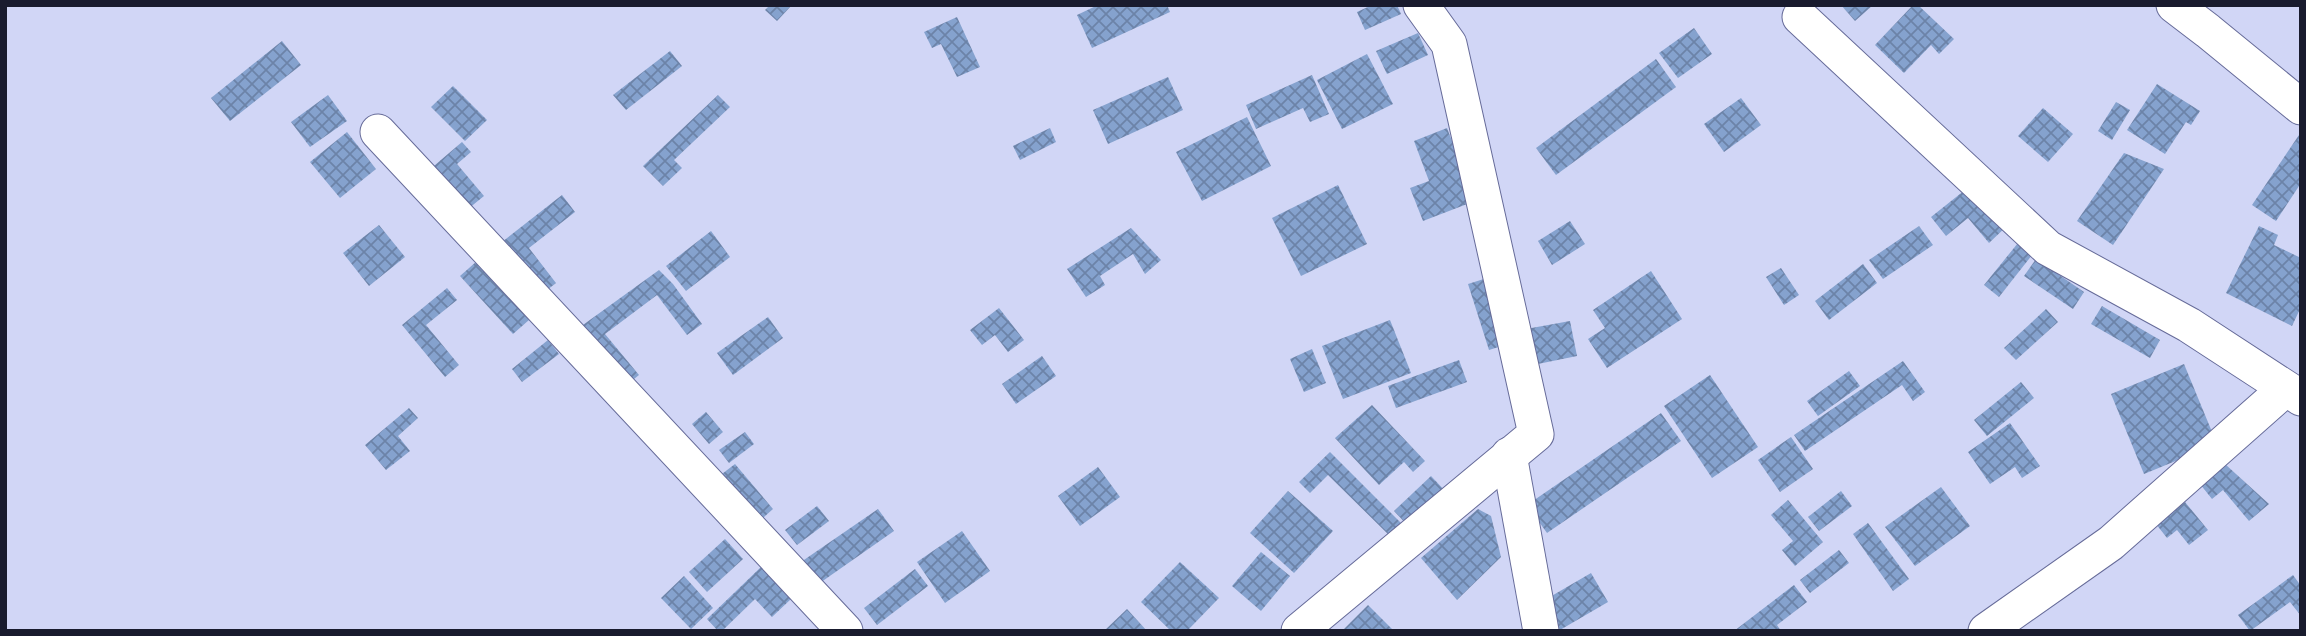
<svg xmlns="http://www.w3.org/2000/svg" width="2306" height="636" viewBox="0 0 2306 636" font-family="Cabin,sans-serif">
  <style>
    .building { fill: url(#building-cross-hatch) }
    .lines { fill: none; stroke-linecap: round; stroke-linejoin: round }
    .minor-casing { stroke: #666b99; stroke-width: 37 }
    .minor { stroke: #fff; stroke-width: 35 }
  </style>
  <defs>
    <pattern id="building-cross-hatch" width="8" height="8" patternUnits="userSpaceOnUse" patternTransform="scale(1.75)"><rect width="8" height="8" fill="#85a2ce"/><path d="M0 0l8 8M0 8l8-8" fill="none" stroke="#6c83a8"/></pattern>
  </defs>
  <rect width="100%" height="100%" fill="#d1d6f6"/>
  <g class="building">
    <polygon points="770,5 792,5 777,21 765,10"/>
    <polygon points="1098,5 1167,5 1170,12 1092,48 1077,15"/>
    <polygon points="1372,5 1397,5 1401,14 1365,30 1357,12"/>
    <polygon points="1841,5 1873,5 1855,21"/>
    <polygon points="1913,5 1918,5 1954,39 1939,54 1931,45 1904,73 1875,45"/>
    <polygon points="957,17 980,67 957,77 941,44 932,48 924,32"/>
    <polygon points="1694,28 1712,54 1678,78 1659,53"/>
    <polygon points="1418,33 1428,55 1387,74 1376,51"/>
    <polygon points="282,41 301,65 230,121 211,98"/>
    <polygon points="670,51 682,66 626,110 613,95"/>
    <polygon points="1367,54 1393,104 1342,129 1317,80"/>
    <polygon points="1656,59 1676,87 1556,175 1536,148"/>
    <polygon points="1312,75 1329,114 1310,122 1303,108 1256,129 1246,105"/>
    <polygon points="1168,77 1183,110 1108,144 1093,110"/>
    <polygon points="2157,84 2200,111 2191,125 2186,122 2165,154 2127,130"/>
    <polygon points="453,86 487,120 465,141 431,107"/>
    <polygon points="328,95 347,121 310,147 291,122"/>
    <polygon points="718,95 730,107 674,160 682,168 663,186 643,166"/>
    <polygon points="1741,98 1761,125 1724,152 1704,124"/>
    <polygon points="2116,102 2130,110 2112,140 2098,131"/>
    <polygon points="2043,108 2073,134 2048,162 2018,136"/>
    <polygon points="1247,117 1271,166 1202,201 1176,152"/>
    <polygon points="1050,128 1056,142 1020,160 1013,146"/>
    <polygon points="1447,128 1475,201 1423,221 1410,188 1429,181 1414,141"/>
    <polygon points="347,132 376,169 340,198 310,162"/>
    <polygon points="2301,132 2301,183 2276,221 2252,205"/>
    <polygon points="462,142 471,152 457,164 484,196 463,213 428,171"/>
    <polygon points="2124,153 2164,169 2113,245 2077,221"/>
    <polygon points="1338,185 1367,244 1301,276 1272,218"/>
    <polygon points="1970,186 2008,225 1989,243 1968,218 1946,236 1931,217"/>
    <polygon points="562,195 575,212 529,248 556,283 542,294 502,242"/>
    <polygon points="1570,221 1585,244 1552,265 1538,241"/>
    <polygon points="379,225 405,257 369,286 343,253"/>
    <polygon points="1919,226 1933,245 1883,279 1869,260"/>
    <polygon points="2259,226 2278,235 2274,245 2301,258 2301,307 2292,326 2226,293"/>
    <polygon points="1131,228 1161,260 1145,274 1133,254 1100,276 1105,285 1086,297 1067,269"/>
    <polygon points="711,231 730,257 686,291 666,266"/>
    <polygon points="2022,238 2036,250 1999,297 1984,285"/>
    <polygon points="2036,259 2084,292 2073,309 2024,276"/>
    <polygon points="477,261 529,320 513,334 460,276"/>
    <polygon points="1863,264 1877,283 1829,320 1815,301"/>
    <polygon points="1781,268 1799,295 1784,305 1766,277"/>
    <polygon points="659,270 673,284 702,324 687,335 657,295 605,334 639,375 624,387 576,330"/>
    <polygon points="1651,271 1682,319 1607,368 1588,339 1605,328 1593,310"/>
    <polygon points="1487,278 1508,344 1489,350 1468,284"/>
    <polygon points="447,288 457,300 426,325 459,365 445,377 402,325"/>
    <polygon points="2102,306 2160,340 2150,358 2091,324"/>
    <polygon points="999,308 1024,340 1008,352 995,335 982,345 970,330"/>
    <polygon points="2046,309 2058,322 2016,360 2004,348"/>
    <polygon points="768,317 783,338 733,375 717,353"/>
    <polygon points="1390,320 1411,373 1343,399 1322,346"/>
    <polygon points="1570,321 1577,356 1533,365 1526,329"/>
    <polygon points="548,340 559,354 522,382 512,369"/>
    <polygon points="1312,349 1326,383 1304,392 1290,359"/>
    <polygon points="1042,356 1056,376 1016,404 1002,384"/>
    <polygon points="1459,360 1467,382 1396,408 1388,386"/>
    <polygon points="1903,361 1925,392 1913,401 1902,385 1805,451 1794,435"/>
    <polygon points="2184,364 2217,444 2144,474 2111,394"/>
    <polygon points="1849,371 1860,386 1818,416 1807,401"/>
    <polygon points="1710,375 1758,447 1712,478 1664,406"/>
    <polygon points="2021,382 2034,398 1987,436 1974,420"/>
    <polygon points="1372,405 1425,461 1413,472 1404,462 1379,485 1335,438"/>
    <polygon points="409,408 418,418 398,436 410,451 386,470 365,445"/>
    <polygon points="706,412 723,432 709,444 692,424"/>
    <polygon points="1661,413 1681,441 1547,533 1527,505"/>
    <polygon points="2010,423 2040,466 2022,478 2015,467 1990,484 1968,452"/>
    <polygon points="745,432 754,444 729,463 719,450"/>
    <polygon points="1791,437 1813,469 1780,492 1758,460"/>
    <polygon points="1330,452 1407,529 1395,541 1328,475 1310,493 1299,482"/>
    <polygon points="735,464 773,509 757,523 718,477"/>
    <polygon points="2225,464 2269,504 2249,521 2223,490 2212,499 2200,484"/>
    <polygon points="1098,467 1120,497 1080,526 1058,496"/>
    <polygon points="1431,476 1448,494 1411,529 1394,511"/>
    <polygon points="1941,487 1970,526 1915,566 1885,527"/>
    <polygon points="1288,491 1333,531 1294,573 1250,533"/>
    <polygon points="1841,491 1852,506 1819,531 1808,517"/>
    <polygon points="1788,500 1823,542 1795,566 1782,550 1793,541 1771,515"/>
    <polygon points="2185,502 2208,530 2189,545 2177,530 2167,538 2156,524"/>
    <polygon points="817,506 829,521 797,545 785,530"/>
    <polygon points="878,509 894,531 817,585 801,562"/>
    <polygon points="1478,509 1491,516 1501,557 1457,600 1421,558"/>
    <polygon points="1868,523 1909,579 1893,591 1853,534"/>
    <polygon points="962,531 990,571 945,603 917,562"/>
    <polygon points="725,539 743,559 707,592 689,572"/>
    <polygon points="1839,550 1849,563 1810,593 1800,580"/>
    <polygon points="1261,552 1290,576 1261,611 1232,586"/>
    <polygon points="1180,562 1219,598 1187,631 1171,631 1141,602"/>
    <polygon points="761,567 791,599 772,617 755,599 722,631 718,631 707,619"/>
    <polygon points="915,569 928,586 877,625 864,608"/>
    <polygon points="1591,573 1608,602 1560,630 1543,601"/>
    <polygon points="2293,575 2301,586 2301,616 2290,602 2250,631 2238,615"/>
    <polygon points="684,576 713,608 691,629 661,598"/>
    <polygon points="1794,585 1807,602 1777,625 1781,631 1734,631"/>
    <polygon points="1368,605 1394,631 1342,631"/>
    <polygon points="1127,609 1147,631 1104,631"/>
  </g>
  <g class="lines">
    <defs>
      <g id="minor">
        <polyline points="2174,5 2208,31 2301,107"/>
        <polyline points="1800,17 2048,248 2189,325 2301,398"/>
        <polyline points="378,132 845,631"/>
        <polyline points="1509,455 1541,631"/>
        <polyline points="1299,631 1536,434 1449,44 1421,5"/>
        <polyline points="1986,631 2111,543 2285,389"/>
      </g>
    </defs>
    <use href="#minor" class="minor-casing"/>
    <use href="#minor" class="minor"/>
  </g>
  <rect width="2306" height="636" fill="none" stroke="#191b2e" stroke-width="14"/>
</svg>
